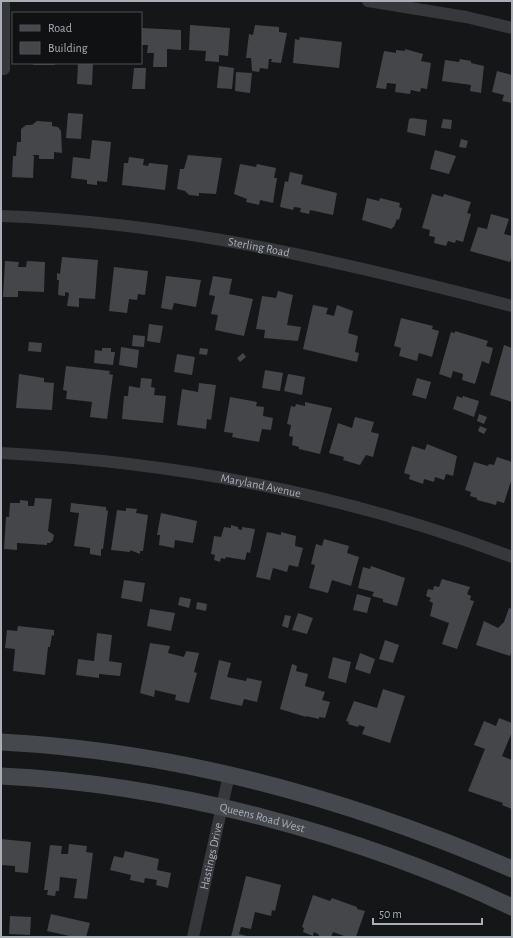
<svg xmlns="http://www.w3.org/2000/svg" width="513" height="938" viewBox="0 0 513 938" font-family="'Alegreya Sans',sans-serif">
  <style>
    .building { fill: #44464a }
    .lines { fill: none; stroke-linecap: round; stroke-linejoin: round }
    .street { stroke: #37383c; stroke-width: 12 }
    .secondary { stroke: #45484c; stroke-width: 17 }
    .labels { text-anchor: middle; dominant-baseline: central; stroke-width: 3; stroke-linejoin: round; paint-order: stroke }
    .street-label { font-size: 12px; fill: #a8afb7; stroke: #101112 }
  </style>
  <rect width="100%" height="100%" fill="#151617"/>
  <g class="building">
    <polygon points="190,25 230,28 228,56 219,55 219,62 205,61 206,51 189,50"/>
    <polygon points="255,25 279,27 279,32 287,33 281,63 271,62 272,59 269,59 268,69 260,68 259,72 252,71 251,58 246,58 249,34 253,35"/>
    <polygon points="142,28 181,30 181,50 167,49 167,67 153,67 154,53 147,53 148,45 141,45"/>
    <polygon points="300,37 342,42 339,68 293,63 295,39 299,40"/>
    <polygon points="405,49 423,54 421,61 431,63 427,89 421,88 420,92 411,90 410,94 395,92 396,84 387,83 386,89 376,88 384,51 396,53 396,50 405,51"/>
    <polygon points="460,59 471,61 471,63 484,66 481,93 470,91 471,85 442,81 445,60 459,62"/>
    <rect x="33" y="63" width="22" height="2"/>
    <polygon points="78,63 93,63 92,85 77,84"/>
    <polygon points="219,66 234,68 232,89 217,88"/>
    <polygon points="134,68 146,68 145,89 132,89"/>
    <polygon points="497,71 512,75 512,103 502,101 504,95 492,92"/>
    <polygon points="236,72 252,73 250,93 235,91"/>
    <polygon points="68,113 83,114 81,139 66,138"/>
    <polygon points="412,118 427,120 425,136 407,132 409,119"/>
    <polygon points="443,119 452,120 451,129 441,128"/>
    <polygon points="37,121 52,122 52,126 58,127 61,131 62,153 54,152 54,159 39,159 39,155 32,155 34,156 33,178 12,177 13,156 16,156 17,142 21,142 21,129 26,125 32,125"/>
    <polygon points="461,139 468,141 466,148 459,147"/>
    <polygon points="92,140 111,142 107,182 97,181 97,185 87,184 87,180 71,178 73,157 90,159"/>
    <polygon points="435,150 456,156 449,174 430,169"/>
    <polygon points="188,155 222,158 216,194 199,193 199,196 189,195 185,191 177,189 180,169 184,169"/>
    <polygon points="129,157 144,159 143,165 148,166 149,163 168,165 165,190 122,185 124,163 128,163"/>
    <polygon points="240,164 256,167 257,164 276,168 274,178 277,178 273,203 260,200 259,205 246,202 247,199 234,194"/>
    <polygon points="290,172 303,175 301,184 337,193 333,215 310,210 309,214 300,212 301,208 294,207 293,210 280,207 285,181 288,182"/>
    <polygon points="432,194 443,197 444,194 471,202 467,213 471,214 463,242 456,240 455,243 448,241 446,246 434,243 435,237 429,236 430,230 422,228"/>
    <polygon points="367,198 379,201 380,198 400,203 399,207 402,208 399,220 397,219 394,227 393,227 392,229 362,220"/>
    <polygon points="491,214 509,219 504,234 512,236 512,255 510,262 470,251 478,227 487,229"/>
    <polygon points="62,257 98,260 95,299 79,298 79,307 67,306 69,293 65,292 65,296 58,295 59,280 57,280 57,273 60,274"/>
    <polygon points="5,261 19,262 18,267 26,267 27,261 45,262 44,292 18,291 18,297 3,297"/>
    <polygon points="114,267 148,271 145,295 138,294 137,300 129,299 127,313 109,311"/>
    <polygon points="166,276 201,280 196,307 174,303 172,310 161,308"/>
    <polygon points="213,276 232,279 229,294 253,299 244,336 215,330 218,315 211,314 215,296 209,295"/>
    <polygon points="278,291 293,295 287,325 301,327 298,341 264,338 265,330 256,329 262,296 276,298"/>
    <polygon points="313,305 328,308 326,314 334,316 337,305 353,311 348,333 358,336 355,352 359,353 357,362 303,349"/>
    <polygon points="401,318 433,326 432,329 439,331 432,357 419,353 417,361 399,356 401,348 394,346"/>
    <polygon points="149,324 163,326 160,343 147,341"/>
    <polygon points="455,331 488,341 486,346 493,348 489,364 482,361 475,384 462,380 463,374 453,371 451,378 439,374 451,332 455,333"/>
    <polygon points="133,335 145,336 144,347 132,346"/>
    <polygon points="29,342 42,343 41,352 28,351"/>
    <polygon points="504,345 512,348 512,402 490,395"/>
    <polygon points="121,347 139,350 137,368 119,365"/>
    <polygon points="102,348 111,348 111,352 115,352 113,365 94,363 95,350 102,351"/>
    <polygon points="200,348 208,349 207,355 199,354"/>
    <polygon points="243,353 246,357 240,362 237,358"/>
    <polygon points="177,354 195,357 192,375 174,372"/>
    <polygon points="66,366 110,371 109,374 113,375 107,419 90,417 92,402 66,399 67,391 63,390"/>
    <polygon points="265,370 283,373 280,391 262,388"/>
    <polygon points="19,374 44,378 44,382 54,383 52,410 16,408"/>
    <polygon points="288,374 305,377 302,395 284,391"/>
    <polygon points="141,378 152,379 151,387 155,388 154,395 166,396 163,423 122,419 124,396 128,396 129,386 140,388"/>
    <polygon points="417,378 431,382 426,399 412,395"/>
    <polygon points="199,383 216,385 211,420 207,419 206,429 177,425 182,389 198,392"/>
    <polygon points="457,396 462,398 463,396 479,401 474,417 453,409"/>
    <polygon points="230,397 257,402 256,406 264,407 263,416 273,418 271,430 262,429 259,442 232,437 233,433 224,432"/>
    <polygon points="305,402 332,408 320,454 299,449 299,447 292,445 293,437 289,436 291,425 287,424 291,406 295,407 296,404 305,406"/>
    <polygon points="479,414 487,417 484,424 477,421"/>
    <polygon points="355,417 374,422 371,432 379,434 373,457 366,455 360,465 343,460 344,457 329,453 338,423 352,428"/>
    <polygon points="480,426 487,429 484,434 478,431"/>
    <polygon points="427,444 457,456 453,476 446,474 444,480 435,477 434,482 424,479 423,484 409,479 410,475 404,473 412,446 425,450"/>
    <polygon points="497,457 512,462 512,478 504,503 497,501 496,505 477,500 477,498 470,496 471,492 465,490 474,462 488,466 489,464 494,465"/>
    <polygon points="35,498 52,499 48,531 54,535 53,540 50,543 47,543 47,545 17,543 17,550 4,549 6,517 9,517 10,503 20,503 20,500 28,501 28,506 34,506"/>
    <polygon points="71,503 106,507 106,510 108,511 103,549 101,549 101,556 90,554 90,548 74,546 79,513 70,512"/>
    <polygon points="126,508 137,509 136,513 148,515 143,551 140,551 140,554 130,550 130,552 111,550 117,510 126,511"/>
    <polygon points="161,513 197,521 193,543 175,540 174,548 159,545 160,535 157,535"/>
    <polygon points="231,525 238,527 238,529 242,530 242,527 255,529 250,553 247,552 245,560 226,557 225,559 221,558 220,562 214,560 215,555 211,554 214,536 221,537 224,527 231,528"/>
    <polygon points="267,532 281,535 281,532 296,536 295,546 303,548 298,567 289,565 287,572 273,568 270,580 256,577"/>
    <polygon points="324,539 349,546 347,553 359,557 351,586 332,580 328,593 309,588 315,565 311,564 316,544 322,546"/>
    <polygon points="371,566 405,578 397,606 383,602 383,599 372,596 374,592 358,588 363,567 370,569"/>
    <polygon points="442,579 470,587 467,594 471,596 470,600 474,601 457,649 442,644 449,623 430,616 433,603 429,601 431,598 426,596 428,589 433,590 434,586 439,587"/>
    <polygon points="124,580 145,583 142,602 121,598"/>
    <polygon points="357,594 371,598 367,613 353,610"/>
    <polygon points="180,597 191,599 189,608 178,605"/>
    <polygon points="197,602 207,604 206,611 196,609"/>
    <polygon points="509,608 512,609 512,650 510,656 476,645 484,621 498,628 504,622"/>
    <polygon points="150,609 175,613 171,631 147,626"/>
    <polygon points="298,613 313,618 307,634 292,630"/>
    <polygon points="285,615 291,616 288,628 282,626"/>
    <polygon points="18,626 54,630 54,636 52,635 50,647 48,647 45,675 13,671 15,649 5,648 7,630 17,631"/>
    <polygon points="97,633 112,635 109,661 122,663 120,676 99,674 99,678 76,675 78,659 94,661"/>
    <polygon points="385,640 399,645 393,663 379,659"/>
    <polygon points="150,643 170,646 168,653 184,657 186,651 199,653 194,672 197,673 189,703 175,700 176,695 155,690 154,697 140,693"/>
    <polygon points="360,653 375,659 370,674 355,669"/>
    <polygon points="333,657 351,662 346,683 328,678"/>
    <polygon points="219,660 231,663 227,677 246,681 247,678 262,681 257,702 244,699 242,706 210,699"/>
    <polygon points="292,664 297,666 296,671 308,674 305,686 325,692 322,700 330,702 325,718 319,717 319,719 306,716 306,717 280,709"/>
    <polygon points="383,689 405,696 390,743 362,734 365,727 359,725 358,727 348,724 349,722 346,721 354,701 377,708"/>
    <polygon points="499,718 512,723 512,732 502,756 512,760 512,809 502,805 503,803 468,791 485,749 474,745 484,721 496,726"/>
    <polygon points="1,839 31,842 28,873 15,872 15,866 1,865"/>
    <polygon points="69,844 87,846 86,852 93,853 87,899 74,898 77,879 60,877 59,891 56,891 55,896 47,895 48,890 44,890 50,845 62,846 61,854 68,854"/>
    <polygon points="125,851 159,859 157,870 171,873 168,888 156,885 157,880 145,878 144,883 130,880 131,875 110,870 114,856 123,858"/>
    <polygon points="246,876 281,885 275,911 272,910 271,916 255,912 251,929 241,927 239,934 250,937 231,937"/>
    <polygon points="313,895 330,901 332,898 357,907 357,909 365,911 356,937 343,937 344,936 333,932 331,937 320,937 318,934 314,932 313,936 303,932 304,928 302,927"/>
    <polygon points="51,914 90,923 86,937 74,937 47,931"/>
    <polygon points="10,916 31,917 30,935 9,934"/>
  </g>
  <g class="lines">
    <g class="street">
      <polyline points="4,1 4,69"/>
      <polyline points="368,1 466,17 512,28"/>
      <path id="s1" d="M1 216C175 222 344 262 512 306"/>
      <path id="s2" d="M1 453C175 462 349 495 512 557"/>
      <path id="s3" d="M193 937 229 775"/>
    </g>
    <g class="secondary">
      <path d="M1 742C178 751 349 799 512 869"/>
      <path id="s4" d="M1 776C172 784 357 834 512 907"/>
    </g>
  </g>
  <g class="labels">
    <g class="street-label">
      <text stroke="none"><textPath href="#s1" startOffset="260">Sterling Road</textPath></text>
      <text stroke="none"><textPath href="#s2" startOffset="262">Maryland Avenue</textPath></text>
      <text stroke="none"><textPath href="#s4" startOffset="265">Queens Road West</textPath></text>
      <text stroke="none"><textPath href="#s3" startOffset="83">Hastings Drive</textPath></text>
    </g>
  </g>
  <rect width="513" height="938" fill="none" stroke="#a8afb7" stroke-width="4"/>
  <rect x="12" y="12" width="130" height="52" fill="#101112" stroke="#4d5054"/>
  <rect x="20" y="25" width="20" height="6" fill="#45484c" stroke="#4d5054"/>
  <text x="48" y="32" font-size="12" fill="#a8afb7">Road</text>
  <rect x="20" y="42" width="20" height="12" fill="#44464a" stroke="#4d5054"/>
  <text x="48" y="52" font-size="12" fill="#a8afb7">Building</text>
  <path d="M373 918v6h109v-6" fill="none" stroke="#a8afb7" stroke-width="2"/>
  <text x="379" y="918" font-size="12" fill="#a8afb7" stroke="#101112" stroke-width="3" paint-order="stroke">50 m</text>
</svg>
